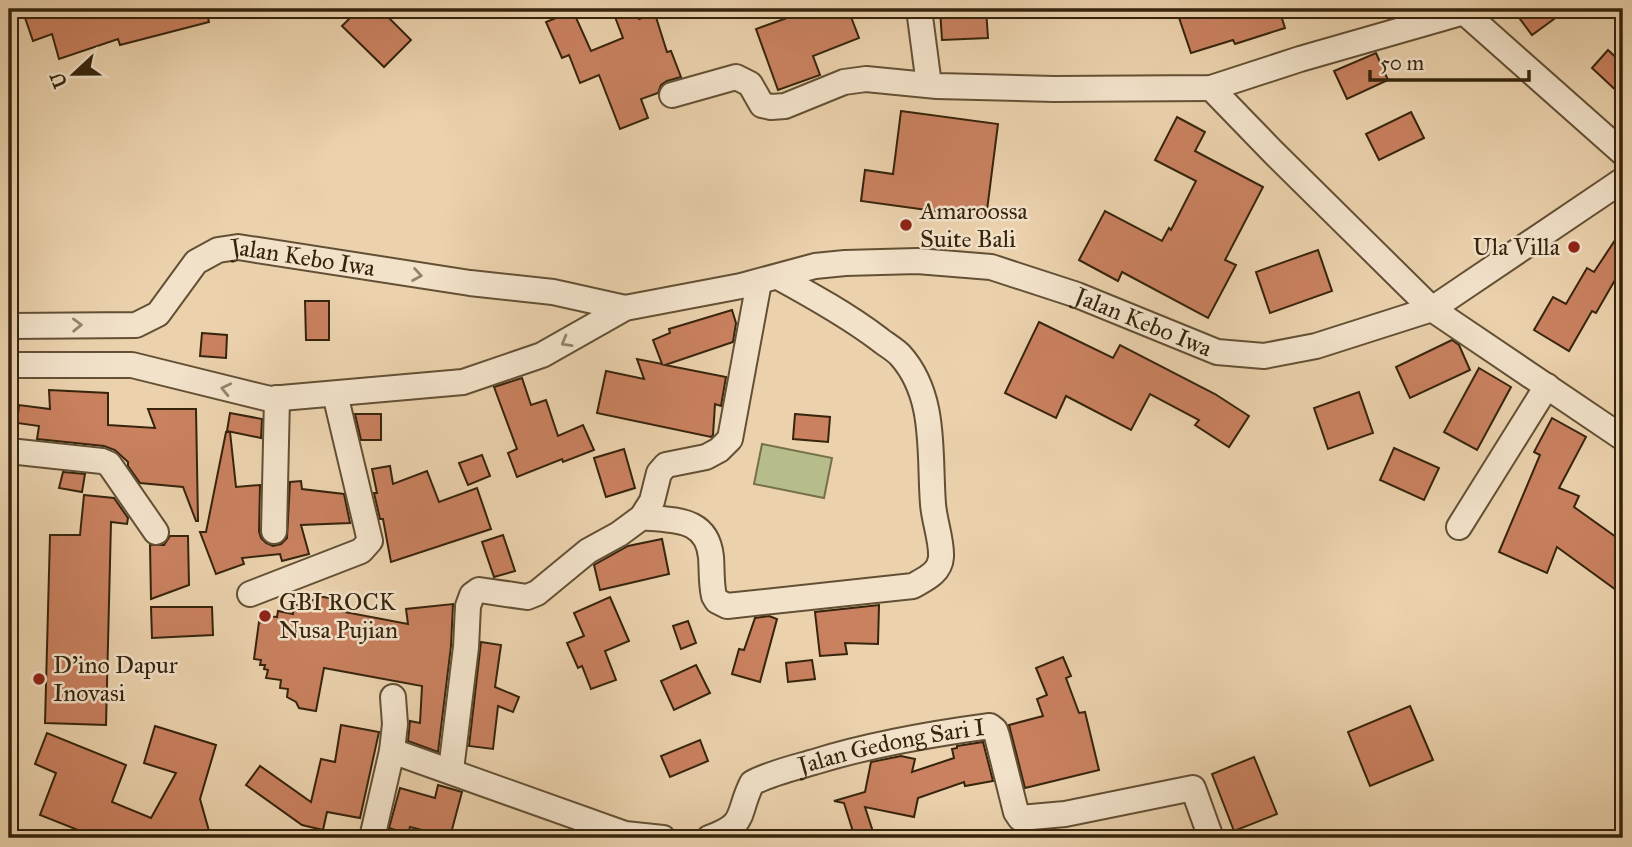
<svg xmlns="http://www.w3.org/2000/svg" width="1632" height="847" viewBox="0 0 1632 847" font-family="'IM FELL Great Primer',serif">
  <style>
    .green { fill: #b6bc8a; stroke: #76704b; stroke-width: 2 }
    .building { fill: #ca8160; stroke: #36240c; stroke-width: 2 }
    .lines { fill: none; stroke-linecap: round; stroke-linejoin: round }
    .minor-casing { stroke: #635034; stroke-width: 28 }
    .minor { stroke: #f2e2ca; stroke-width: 24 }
    .oneway { stroke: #94836b }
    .poi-dot { fill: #8f2418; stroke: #f2e2ca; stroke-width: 2.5 }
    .labels { text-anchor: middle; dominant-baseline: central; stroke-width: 5; stroke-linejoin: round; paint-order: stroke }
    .poi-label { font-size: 24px; fill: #36240c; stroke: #f2e2ca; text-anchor: start }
    .street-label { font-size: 24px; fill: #36240c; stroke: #f2e2ca }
  </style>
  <rect width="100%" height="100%" fill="#ebd2ad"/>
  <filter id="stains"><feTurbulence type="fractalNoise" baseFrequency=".00286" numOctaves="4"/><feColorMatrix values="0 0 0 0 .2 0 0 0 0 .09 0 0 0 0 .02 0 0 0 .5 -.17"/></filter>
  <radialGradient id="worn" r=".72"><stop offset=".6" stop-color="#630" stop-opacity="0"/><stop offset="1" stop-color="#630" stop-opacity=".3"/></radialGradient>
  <polygon class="green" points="762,444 832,458 824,498 754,484"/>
  <g class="building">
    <polygon points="22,9 206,9 209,22 120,45 118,39 59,59 52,34 33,41"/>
    <polygon points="359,9 380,9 411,40 384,67 342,26"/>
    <polygon points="612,9 635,9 639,19 655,14 667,52 671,51 681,77 667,81 661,85 658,93 641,99 648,118 620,129 599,75 580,83 569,55 562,58 546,22 573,11 591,51 623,38"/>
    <polygon points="812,9 848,9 859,38 813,56 820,75 778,90 756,29"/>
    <polygon points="940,9 986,9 988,38 942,40"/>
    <polygon points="1176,9 1279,9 1285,28 1235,44 1233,40 1191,53"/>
    <polygon points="1525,9 1547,9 1554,19 1532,35 1517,15"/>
    <polygon points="1608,50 1623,64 1623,97 1592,68"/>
    <polygon points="1376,53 1388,80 1347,99 1334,71"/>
    <polygon points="901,111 998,124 986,218 861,201 865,170 893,174"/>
    <polygon points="1411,112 1424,138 1379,160 1366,134"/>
    <polygon points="1177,117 1205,132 1195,151 1263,187 1225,260 1236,265 1208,318 1122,272 1118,281 1079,260 1105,211 1162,241 1169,228 1171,230 1196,181 1155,160"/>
    <polygon points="1623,228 1623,286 1615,280 1596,313 1592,311 1569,351 1534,330 1553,297 1566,304 1587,268 1594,272"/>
    <polygon points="1318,250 1332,291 1270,313 1256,272"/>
    <polygon points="305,301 329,301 329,340 306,340"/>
    <polygon points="732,310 736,323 733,342 665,365 726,377 721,406 715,404 713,435 711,437 597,413 606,371 644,379 637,359 662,364 653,340 670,333 669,329"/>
    <polygon points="1039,322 1113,358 1120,345 1215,394 1249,416 1229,447 1195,425 1199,420 1150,394 1131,430 1066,396 1056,418 1005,393"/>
    <polygon points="202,333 227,335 226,358 200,356"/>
    <polygon points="1452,340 1459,345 1470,370 1410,398 1396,367"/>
    <polygon points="1479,368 1511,387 1477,450 1444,432"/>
    <polygon points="522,378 531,405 546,400 558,436 583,425 594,450 563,462 562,459 517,477 508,453 517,449 494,387"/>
    <polygon points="49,390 108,393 108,425 155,428 148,409 196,409 198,521 196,521 183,487 140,483 128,466 128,462 115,450 104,446 37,439 39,426 17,423 19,405 50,409"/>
    <polygon points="1359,392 1373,433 1328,449 1314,408"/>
    <polygon points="230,413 262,419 261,438 227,431"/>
    <polygon points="355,414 381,414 381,440 361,440"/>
    <polygon points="795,414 830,417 828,442 793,439"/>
    <polygon points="1552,418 1586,437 1559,488 1579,496 1574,507 1623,542 1623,595 1557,547 1547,573 1499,552 1540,455 1534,452"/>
    <polygon points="226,432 230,432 236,487 260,485 259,531 261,538 266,543 273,546 281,544 287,538 290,482 301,481 302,489 344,494 350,523 301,525 309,554 282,561 280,554 242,558 244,564 216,574 200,532 206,532"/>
    <polygon points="1394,448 1439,468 1424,500 1380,480"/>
    <polygon points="624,449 635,488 606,497 594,458"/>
    <polygon points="482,455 490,476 468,485 459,463"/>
    <polygon points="390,466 393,484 427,471 439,502 477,488 491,529 391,562 383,519 380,519 374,493 377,493 372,469"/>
    <polygon points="63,472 85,474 82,492 59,488"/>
    <polygon points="84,495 114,498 128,518 127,524 111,522 106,725 45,723 50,535 80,535"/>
    <polygon points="503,535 515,571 494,577 482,542"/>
    <polygon points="170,536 188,536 189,585 151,599 150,545 164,545"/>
    <polygon points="662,539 669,574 600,590 594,565 628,546"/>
    <polygon points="318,596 335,599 334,610 408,624 406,609 453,604 451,646 438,752 408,741 410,721 420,723 422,686 324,668 316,711 299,708 296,702 287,697 288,689 280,688 281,680 266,678 268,670 264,669 265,665 260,665 261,660 254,659 259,622 265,623 265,616 277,617 278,611 293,614 294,604 303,606 304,598 318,601"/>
    <polygon points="610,597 629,641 605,651 616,680 591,689 582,666 578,668 567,643 584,636 574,613"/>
    <polygon points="879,605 878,644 845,643 847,654 820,656 815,612"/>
    <polygon points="151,607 212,607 213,635 152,638"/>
    <polygon points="769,616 777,619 760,682 732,674 739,649 744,650 755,618"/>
    <polygon points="688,621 696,643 681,649 673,626"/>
    <polygon points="481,642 501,645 495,687 519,697 513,712 498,706 493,749 469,746"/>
    <polygon points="1063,657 1071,676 1066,678 1079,713 1085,712 1099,770 1025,788 1009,725 1043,716 1037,699 1047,695 1036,668"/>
    <polygon points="812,660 815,679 788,682 786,663"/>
    <polygon points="696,665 710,693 674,710 661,681"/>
    <polygon points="1410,706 1433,760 1370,786 1348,732"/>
    <polygon points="341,725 379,732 360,818 327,812 323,830 302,825 246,785 260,766 311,802 321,759 335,762"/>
    <polygon points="155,726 216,745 200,799 211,838 98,838 40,815 56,773 35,764 47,733 126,765 112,802 151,818 176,773 144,763"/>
    <polygon points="700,740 708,761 670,777 661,756"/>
    <polygon points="983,742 993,781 965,786 964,782 918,798 914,817 865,807 875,838 855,838 844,803 834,801 865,792 871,762 901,756 915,759 912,772 954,758 952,749 957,748 957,746"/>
    <polygon points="1254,757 1277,814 1234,831 1212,774"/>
    <polygon points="438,785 462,792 450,837 410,827 408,834 389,828 400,788 435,798"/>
  </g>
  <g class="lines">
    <defs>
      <g id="minor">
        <polyline points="919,9 929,85"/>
        <polyline points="1211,88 1273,152 1432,309 1623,438"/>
        <polyline points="672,95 736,77 750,84 762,105 771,107 785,106 844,82 866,79 937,86 1054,89 1211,88 1300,59 1464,12 1623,153"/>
        <path id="s1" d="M9 326 136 325 158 314 196 262 218 250 238 247 470 283 553 292 625 308"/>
        <path id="s2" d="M9 365H132L270 399 463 382 542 355 625 308 741 286 815 266 845 263 917 261 991 267 1077 295 1217 352 1264 356 1316 346 1432 309 1623 180"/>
        <polyline points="9,451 102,461 109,464 156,532"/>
        <path d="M642 517C674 521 707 517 711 557 712 570 711 584 714 596L717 601 727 606 913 586C925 579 940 573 941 557 942 541 934 520 933 504 929 454 937 396 900 355 894 349 885 344 879 339 847 315 813 296 778 277"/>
        <polyline points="1459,527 1547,386"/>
        <polyline points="274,531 277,398"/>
        <polyline points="250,594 361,551 370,541 335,394"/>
        <polyline points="392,751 395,724 393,697"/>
        <polyline points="451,770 466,647 468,606 472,595 479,590 527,597 537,593 588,551 619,534 642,517 652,501 659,473 666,465 706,457 719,450 730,439 759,282"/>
        <polyline points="372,838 392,751 625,834 663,838"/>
        <path id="s3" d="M709 838C748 824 736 815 752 783 771 773 793 768 814 762 872 744 930 734 990 726L995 730 997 736 1016 812 1020 818 1065 814 1193 788 1211 838"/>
      </g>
    </defs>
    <use href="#minor" class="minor-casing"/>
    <use href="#minor" class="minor"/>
  </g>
  <defs><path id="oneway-chevron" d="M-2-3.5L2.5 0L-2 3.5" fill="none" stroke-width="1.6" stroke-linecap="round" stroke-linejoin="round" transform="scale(1.75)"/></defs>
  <g class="oneway">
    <use href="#oneway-chevron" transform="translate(417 275) rotate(9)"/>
    <use href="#oneway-chevron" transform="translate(77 325) rotate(-1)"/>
    <use href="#oneway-chevron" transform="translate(566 342) rotate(150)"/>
    <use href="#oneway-chevron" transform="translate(226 389) rotate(-167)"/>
  </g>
  <g class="poi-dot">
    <circle cx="906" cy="225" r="7"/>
    <circle cx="1574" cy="247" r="7"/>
    <circle cx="265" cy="616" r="7"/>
    <circle cx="39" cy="679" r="7"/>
  </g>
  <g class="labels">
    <g class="poi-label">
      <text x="920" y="211">Amaroossa<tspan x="920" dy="28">Suite Bali</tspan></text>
      <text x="1560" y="247" text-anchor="end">Ula Villa</text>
      <text x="279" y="602">GBI ROCK<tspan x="279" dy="28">Nusa Pujian</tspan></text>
      <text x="53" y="665">D'ino Dapur<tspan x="53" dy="28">Inovasi</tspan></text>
    </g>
    <g class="street-label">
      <text stroke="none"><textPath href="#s1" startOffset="327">Jalan Kebo Iwa</textPath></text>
      <text stroke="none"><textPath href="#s2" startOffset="1171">Jalan Kebo Iwa</textPath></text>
      <text stroke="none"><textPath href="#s3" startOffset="219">Jalan Gedong Sari I</textPath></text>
    </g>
  </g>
  <rect width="1632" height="847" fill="none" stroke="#ebd2ad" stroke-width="35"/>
  <rect x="10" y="10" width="1611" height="826" fill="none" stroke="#36240c" stroke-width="3.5"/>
  <rect x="18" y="18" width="1597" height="812" fill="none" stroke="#36240c" stroke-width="2"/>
  <g transform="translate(74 74) rotate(248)" stroke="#f2e2ca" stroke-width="5" paint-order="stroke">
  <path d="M0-5L12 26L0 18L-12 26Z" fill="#36240c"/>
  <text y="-10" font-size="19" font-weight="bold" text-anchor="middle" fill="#36240c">U</text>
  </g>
  <path d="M1370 70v10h159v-10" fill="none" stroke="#36240c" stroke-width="3.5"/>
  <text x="1380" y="70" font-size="21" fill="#36240c" stroke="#f2e2ca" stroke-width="5" paint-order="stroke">50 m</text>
  <rect width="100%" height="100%" filter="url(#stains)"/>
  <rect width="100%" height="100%" fill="url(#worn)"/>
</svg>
